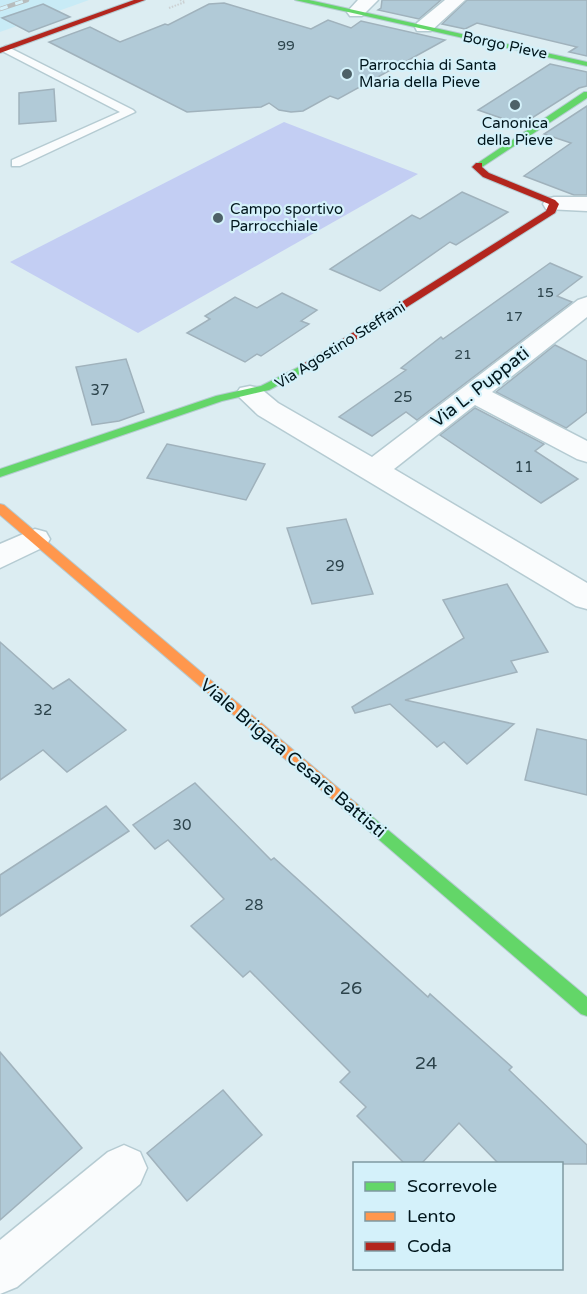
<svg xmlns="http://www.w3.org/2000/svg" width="587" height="1294" viewBox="0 0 587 1294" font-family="'Varela Round',sans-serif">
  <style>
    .built { fill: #c8ebf6 }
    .green { fill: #c3cef3 }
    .building { fill: #b1cad7; stroke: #a0b2bc; stroke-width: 1.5 }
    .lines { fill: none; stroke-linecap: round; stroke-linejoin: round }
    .lane-casing { stroke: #b5cbd2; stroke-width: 3 }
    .street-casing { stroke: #b5cbd2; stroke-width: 3 }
    .fast-casing { stroke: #b5cbd2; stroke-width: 2 }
    .slow-casing { stroke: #b5cbd2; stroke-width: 2 }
    .jam-casing { stroke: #b5cbd2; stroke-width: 2 }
    .path { stroke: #cbd0d2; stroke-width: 2; stroke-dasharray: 1.5 1.5; stroke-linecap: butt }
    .lane { fill: #fafcfd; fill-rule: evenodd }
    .street { fill: #fafcfd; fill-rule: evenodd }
    .fast { fill: #63d668; fill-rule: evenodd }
    .slow { fill: #ff974d; fill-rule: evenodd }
    .jam { fill: #b3261e; fill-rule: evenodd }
    .rail-casing { stroke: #b7bdbe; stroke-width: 4.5 }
    .rail { stroke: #d4f1fa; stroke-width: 3; stroke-dasharray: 8; stroke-linecap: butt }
    .poi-dot { fill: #4d6167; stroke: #d4f1fa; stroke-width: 2 }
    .labels { text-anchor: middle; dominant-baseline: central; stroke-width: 4.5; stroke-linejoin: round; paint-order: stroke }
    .far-number-label { font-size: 14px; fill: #2c434b }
    .far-street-label { font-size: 15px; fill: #00161c; stroke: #d4f1fa }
    .far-poi-label { font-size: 15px; fill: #00161c; stroke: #d4f1fa; text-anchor: start }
    .number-label { font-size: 15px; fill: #2c434b }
    .street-label { font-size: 18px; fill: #00161c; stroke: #d4f1fa }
    .near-number-label { font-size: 18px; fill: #2c434b }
  </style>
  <rect width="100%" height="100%" fill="#dcedf2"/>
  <polygon class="built" points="0,0 89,0 0,32"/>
  <polygon class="green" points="284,122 418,174 138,333 10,262"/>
  <g class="building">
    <polygon points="382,0 441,0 419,19 378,10 381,8"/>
    <polygon points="467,0 587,0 587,56 569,52 577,47 477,23 465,29 442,24"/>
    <polygon points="224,3 311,29 328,20 351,28 361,21 445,40 338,99 330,96 303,111 291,112 279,110 269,103 261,107 187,112 49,42 90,27 120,42 165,24 168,25 209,4"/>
    <polygon points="43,4 70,17 29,32 2,18"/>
    <polygon points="550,64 587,72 587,86 579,88 521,125 478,110"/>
    <polygon points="54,89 56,121 19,124 19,93"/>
    <polygon points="587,106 587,195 574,195 524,176 571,143 544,134"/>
    <polygon points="462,192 508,212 456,245 450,242 380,291 330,269 412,215 420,219"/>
    <polygon points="550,263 582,277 557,296 572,302 417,420 406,412 372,436 339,417 406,370 401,368 441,337 443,339"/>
    <polygon points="282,293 317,310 301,321 309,324 261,356 257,354 245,362 187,333 210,319 205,316 235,297 257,308"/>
    <polygon points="555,345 587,361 587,412 566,428 496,392"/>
    <polygon points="126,359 144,412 119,421 92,425 76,367"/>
    <polygon points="475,408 544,444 535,451 578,479 541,503 440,435"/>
    <polygon points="167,444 265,464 246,500 147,478"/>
    <polygon points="346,519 373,594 312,604 287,528"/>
    <polygon points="507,584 548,652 511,661 517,672 405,700 514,724 467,764 444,742 437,747 390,704 355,713 352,707 464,638 443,600"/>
    <polygon points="0,642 53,689 69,679 126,730 67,772 43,750 0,780"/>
    <polygon points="537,729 587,740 587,795 525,780"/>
    <polygon points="195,783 271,860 274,858 428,997 430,994 512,1067 509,1070 587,1145 587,1164 499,1164 459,1123 421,1164 405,1164 357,1116 366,1107 340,1082 350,1072 250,971 243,977 191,926 224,899 168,840 155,849 133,825"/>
    <polygon points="106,806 129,831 0,916 0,875"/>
    <polygon points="0,1052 82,1148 0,1220"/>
    <polygon points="223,1090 262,1135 187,1201 147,1153"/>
  </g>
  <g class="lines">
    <defs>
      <polygon id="lane" points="6,46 133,110 135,112 20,166 12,166 12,160 120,112 2,51 1,49"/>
      <g id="street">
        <polygon points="358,0 378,0 362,16 350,16 347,12"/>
        <polygon points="445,0 465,0 431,31 417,31 415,27 417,23"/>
        <polygon points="554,197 587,197 587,211 546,209 543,204 546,199"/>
        <polygon points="587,297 587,317 492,392 587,441 587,462 577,459 475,405 394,469 587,583 587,609 576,606 258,415 236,394 240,388 250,386 260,388 278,403 372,457 578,300"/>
        <polygon points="35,529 46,532 50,539 46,546 0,568 0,544"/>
        <polygon points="124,1145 140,1152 147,1168 140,1184 17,1287 0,1294 0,1240 108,1152"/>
      </g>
      <g id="fast">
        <polygon points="295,0 309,0 587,62 587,66"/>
        <polygon points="584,92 587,92 587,98 482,167 475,165"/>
        <polygon points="307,363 311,364 311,368 269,390 222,401 0,477 0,469 216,396 261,386"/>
        <polygon points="352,802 357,804 587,997 587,1016 581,1014 347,812 344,808 347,804"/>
      </g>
      <polygon id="slow" points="0,504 4,505 357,804 360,808 357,812 352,814 347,812 0,515"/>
      <g id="jam">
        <polygon points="134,0 145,0 0,53 0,48"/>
        <polygon points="476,163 482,163 482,167 489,173 555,200 559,204 555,213 311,368 303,368 303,364 546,211 549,204 483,177 472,167"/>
      </g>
    </defs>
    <use href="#lane" class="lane-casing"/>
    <use href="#street" class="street-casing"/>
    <use href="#fast" class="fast-casing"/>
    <use href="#slow" class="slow-casing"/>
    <use href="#jam" class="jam-casing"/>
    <polyline class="path" points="169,8 185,2 180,0"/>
    <use href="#lane" class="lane"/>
    <use href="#street" class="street"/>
    <use href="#fast" class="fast"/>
    <use href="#slow" class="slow"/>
    <use href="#jam" class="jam"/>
    <defs>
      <polyline id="rail" points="0,9 27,0"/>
    </defs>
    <use href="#rail" class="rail-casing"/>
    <use href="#rail" class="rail"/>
  </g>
  <g class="poi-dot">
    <circle cx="347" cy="74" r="6"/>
    <circle cx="515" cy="105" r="6"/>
    <circle cx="218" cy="218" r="6"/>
  </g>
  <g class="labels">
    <g class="far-number-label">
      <text x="286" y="45">99</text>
      <text x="545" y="292">15</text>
      <text x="514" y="316">17</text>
      <text x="463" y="354">21</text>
    </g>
    <g class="far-street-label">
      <text transform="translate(505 45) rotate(12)">Borgo Pieve</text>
      <text transform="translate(340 345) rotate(-32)">Via Agostino Steffani</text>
    </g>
    <g class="far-poi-label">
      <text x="359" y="65">Parrocchia di Santa<tspan x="359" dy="17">Maria della Pieve</tspan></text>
      <text x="515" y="123" text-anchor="middle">Canonica<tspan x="515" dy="17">della Pieve</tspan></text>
      <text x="230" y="209">Campo sportivo<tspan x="230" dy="17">Parrocchiale</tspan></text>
    </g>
    <g class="number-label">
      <text x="100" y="390">37</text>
      <text x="403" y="397">25</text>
      <text x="524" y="467">11</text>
      <text x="335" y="566">29</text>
      <text x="43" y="710">32</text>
      <text x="182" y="825">30</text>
      <text x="254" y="905">28</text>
    </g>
    <g class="street-label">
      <text transform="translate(480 387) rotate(-38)">Via L. Puppati</text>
      <text transform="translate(293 758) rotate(40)">Viale Brigata Cesare Battisti</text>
    </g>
    <g class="near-number-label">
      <text x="351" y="988">26</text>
      <text x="426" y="1063">24</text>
    </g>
  </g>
  <rect x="353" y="1162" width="210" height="108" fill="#d4f1fa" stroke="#7f99a1" stroke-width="1.5"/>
  <rect x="365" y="1182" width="30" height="9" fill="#63d668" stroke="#7f99a1" stroke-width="1.5"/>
  <text x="407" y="1192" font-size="18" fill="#00161c">Scorrevole</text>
  <rect x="365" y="1212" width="30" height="9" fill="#ff974d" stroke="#7f99a1" stroke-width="1.5"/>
  <text x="407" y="1222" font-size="18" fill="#00161c">Lento</text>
  <rect x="365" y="1242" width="30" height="9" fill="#b3261e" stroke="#7f99a1" stroke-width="1.5"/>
  <text x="407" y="1252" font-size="18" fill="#00161c">Coda</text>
</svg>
